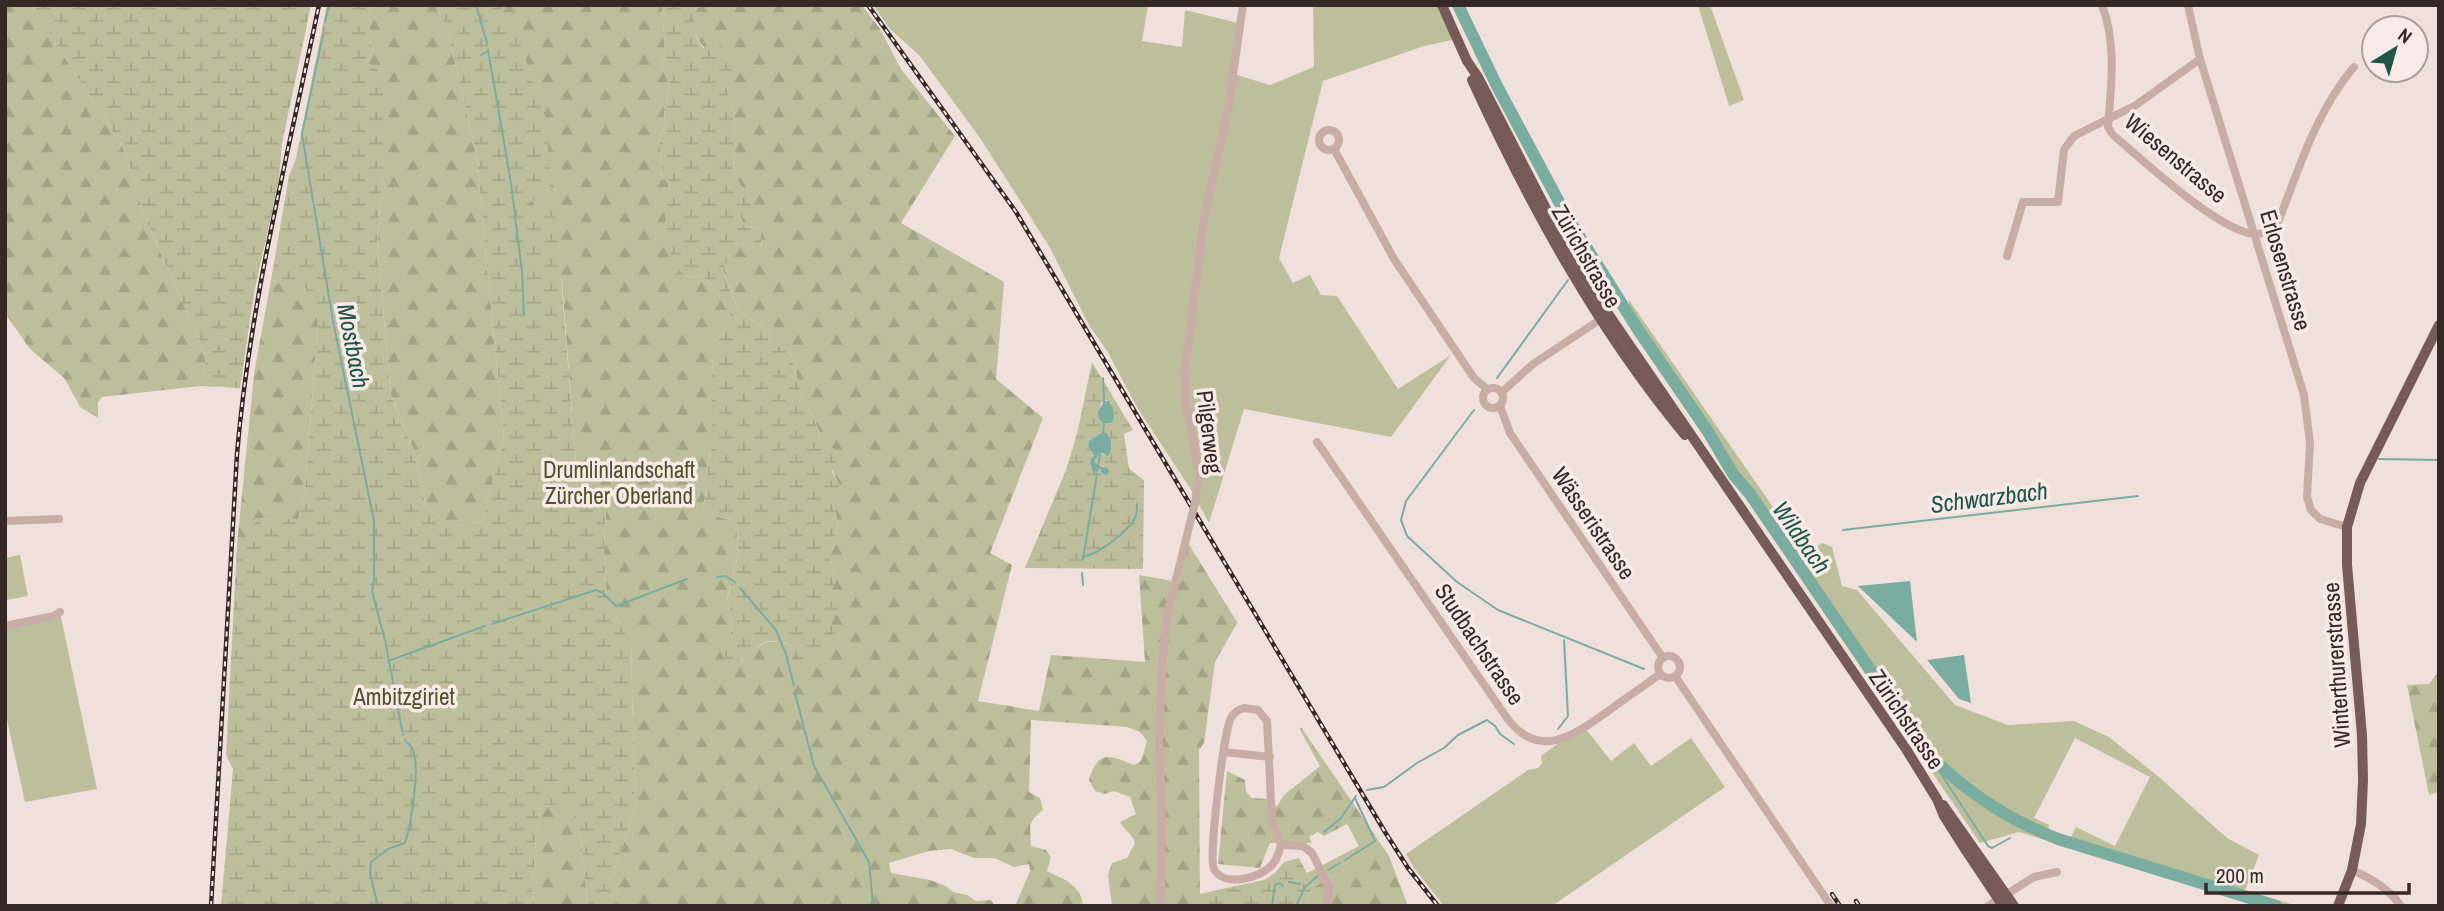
<svg xmlns="http://www.w3.org/2000/svg" width="2444" height="911" viewBox="0 0 2444 911" font-family="'Archivo Narrow',sans-serif">
  <style>
    .green { fill: #bdbf9c; fill-rule: evenodd }
    .forest { fill: url(#forest-firs) }
    .wetland { fill: url(#wetland-marsh); fill-rule: evenodd }
    .water { fill: #7baca0 }
    .lines { fill: none; stroke-linecap: round; stroke-linejoin: round }
    .stream { stroke: #7baca0; stroke-width: 2 }
    .river { stroke: #7baca0; stroke-width: 12 }
    .minor { stroke: #c8ada7; stroke-width: 8 }
    .major { stroke: #765b59; stroke-width: 10 }
    .rail-casing { stroke: #352827; stroke-width: 4.5 }
    .rail { stroke: #f8ebe7; stroke-width: 2; stroke-dasharray: 5; stroke-linecap: butt }
    .minor-bridge { stroke: #c8ada7; stroke-width: 8 }
    .labels { text-anchor: middle; dominant-baseline: central; stroke-width: 7; stroke-linejoin: round; paint-order: stroke }
    .street-label { font-size: 23px; fill: #352827; stroke: #f8ebe7 }
    .park-label { font-size: 23px; fill: #4f522c; stroke: #f8ebe7 }
    .water-label { font-size: 24px; font-style: italic; fill: #1f5449; stroke: #f8ebe7 }
  </style>
  <defs>
    <pattern id="forest-firs" width="22" height="20" patternUnits="userSpaceOnUse" patternTransform="scale(1.75)"><rect width="22" height="20" fill="#bdbf9c"/><path d="M5 1l3.5 6h-7zM16 11l3.5 6h-7z" fill="#a3a486"/></pattern>
    <pattern id="wetland-marsh" width="20" height="14" patternUnits="userSpaceOnUse" patternTransform="scale(1.75)"><rect width="20" height="14" fill="#bdbf9c"/><path d="M1 5h8M5 5V1M11 12h8M15 12V8" fill="none" stroke="#a3a486"/></pattern>
  </defs>
  <rect width="100%" height="100%" fill="#f0e0db"/>
  <g class="green">
    <polygon points="873,5 1148,5 1142,41 1182,47 1185,10 1242,24 1234,74 1270,85 1314,67 1313,5 1442,5 1457,39 1424,46 1323,81 1279,258 1293,283 1310,275 1321,295 1337,296 1398,389 1451,355 1391,437 1244,409 1209,523 1190,488 1138,409 1107,351 1089,325 1049,246 980,138 920,56 890,29"/>
    <polygon points="1698,5 1710,5 1744,100 1729,106"/>
    <path d="M1629 300 1805 553 1812 559 1808 553 1822 543 1832 547 1842 586 1857 590 1955 705 2008 725 2074 721 2109 737 2160 778 2227 838 2259 855 2245 890 2298 906H2260L2019 832 1980 843 1629 326ZM2075 738 2150 777 2115 846 2076 827 2071 837 2048 830 2049 825 2034 818Z"/>
    <polygon points="20,555 28,596 7,600 5,558"/>
    <polygon points="60,612 97,789 25,802 5,711 5,626"/>
    <polygon points="1585,728 1611,761 1634,743 1651,766 1691,738 1725,787 1552,906 1444,906 1414,868 1406,854 1528,770 1538,768 1542,764 1541,756 1563,740"/>
    <polygon points="1359,846 1366,859 1314,887 1307,873"/>
  </g>
  <g class="forest">
    <polygon points="5,5 31,5 123,148 145,217 206,356 201,386 102,397 98,403 98,418 81,408 64,378 30,349 7,316"/>
    <polygon points="370,5 436,5 449,37 476,153 504,439 482,521 451,527 426,506 413,448 391,395 377,242 383,176 384,75 367,62 373,51 369,37"/>
    <path d="M504 5H662L665 50 661 64 670 86 664 114 666 127 659 136 662 179 668 178 685 276 704 277 717 292 733 322 716 340 712 372V445L707 465V486L703 507 714 516 737 521 738 554 727 599 730 609 731 636 741 662C759 642 767 637 793 646L798 656 830 641 831 620 829 595 837 578 830 561 838 522 833 505 840 487 820 443 819 430 802 397 790 350 773 351 768 341 772 334 739 311 722 268 728 260 730 243 762 246 760 229 743 226 740 213 749 190 745 191C725 168 737 160 736 134 736 114 727 93 722 74L735 68C709 52 689 44 693 9L707 5H862L880 29 901 69 955 136 901 223 1004 282 996 379 1043 418 990 553 1012 565 978 701 1039 711 1051 655 1145 662 1139 575 1179 582 1188 543 1237 622 1241 616 1215 662 1204 743 1199 750 1200 906H1112L1108 875 1112 863 1127 858 1135 843C1132 833 1125 831 1120 822L1136 814 1130 797 1114 791 1104 794 1095 791 1089 780C1098 749 1110 755 1134 765L1141 761 1147 741 1140 732 1127 727 1031 720 1029 792 1040 798 1043 810C1027 822 1030 827 1031 846L1046 850 1051 857 1047 871C1063 879 1082 885 1083 906H1015L1030 871 1029 864 1014 867 994 858H974L951 849 929 851 889 863 891 873 930 880 946 886 953 892 967 895 976 901 991 900 995 906H620L614 872 635 807 631 644 607 601 604 552 606 507 577 478 562 282 527 205 496 19Z"/>
    <polygon points="271,280 307,289 318,321 305,490 298,520 256,518 253,545 237,545 254,374"/>
    <polygon points="2439,671 2439,792 2429,795 2407,685 2429,684"/>
    <polygon points="1301,727 1389,856 1408,906 1305,906 1314,887 1366,859 1347,824 1324,836 1318,832 1309,837 1312,843 1270,843 1260,868 1218,864 1227,771 1245,780 1246,792 1252,798 1268,799 1277,806 1284,795 1320,766 1300,730"/>
    <polygon points="541,805 567,805 580,830 588,906 532,906 536,833"/>
  </g>
  <g class="wetland">
    <polygon points="31,5 311,5 282,144 279,180 254,293 240,388 201,386 206,356 145,217 123,148"/>
    <polygon points="327,5 370,5 369,37 373,51 367,62 384,75 386,100 383,176 377,242 391,395 413,448 426,506 451,527 482,521 504,439 476,153 449,37 436,5 504,5 496,19 519,40 545,116 552,185 528,204 556,213 577,478 606,507 604,552 607,601 631,644 635,807 614,872 620,906 588,906 580,830 567,805 541,805 536,833 532,906 221,906 233,769 226,755 237,545 253,545 255,518 298,519 305,490 318,322 306,289 271,280 289,176 296,158"/>
    <path d="M662 5H707L693 9 696 37 703 48C722 35 730 52 736 68L723 74C727 93 736 114 736 134 737 160 725 168 745 191L749 190 752 210 740 213 743 226 760 229 762 247 731 243 728 260 722 269 739 311 772 334 768 341 773 350 780 347 790 350 802 397 819 430 820 442 830 444 837 454 832 472 841 487 833 505 838 522 830 561 837 578 829 595 841 605 831 620 835 632 830 641V649L801 663 793 646C755 632 760 652 732 666L725 661 718 647 731 636 730 609 727 600 738 554 737 521 714 516 703 507 707 486V465L712 445V372L716 340 733 322 717 292 704 277 685 276 673 265 667 239 663 189 670 187 668 179 662 180 659 136 666 127 664 114 670 86 661 64 665 50Z"/>
    <path d="M1092 362 1133 430 1124 434 1129 469 1144 480 1143 569 1025 568 1066 470 1077 434ZM1106 400 1110 402 1114 419 1110 423 1102 422 1099 419 1101 403ZM1103 432 1107 433C1113 440 1113 447 1109 454L1104 455 1100 452 1094 462 1099 466H1104L1108 475 1102 474 1100 468 1097 473 1092 470 1091 461 1094 457 1088 446 1089 441Z"/>
    <polygon points="1299,858 1314,887 1305,906 1200,906 1199,894 1264,880 1275,873 1284,862"/>
  </g>
  <g class="water">
    <polygon points="1104,401 1109,401 1113,409 1114,419 1111,423 1103,423 1099,419 1098,412"/>
    <path d="M1103 432 1107 433C1113 440 1113 449 1108 456L1100 452 1094 462 1099 466 1108 468 1109 472 1108 475 1102 474 1100 468 1097 473 1092 470 1090 461 1094 456 1088 446 1089 441Z"/>
    <polygon points="1910,581 1917,642 1858,586"/>
    <polygon points="1964,655 1971,703 1959,699 1927,660"/>
  </g>
  <g class="lines">
    <g class="stream">
      <polyline points="476,5 487,43"/>
      <polyline points="325,22 329,5"/>
      <polyline points="323,35 302,134 333,321 374,521 374,580 372,591 385,640 403,735"/>
      <polyline points="488,50 511,183 522,272 524,315"/>
      <polyline points="481,55 488,51"/>
      <polyline points="1103,378 1104,402"/>
      <polyline points="1497,378 1568,280"/>
      <polyline points="1474,410 1406,501 1401,520 1407,536 1457,582 1498,610 1644,669"/>
      <polyline points="1103,434 1104,422"/>
      <polyline points="2379,459 2439,460"/>
      <polyline points="1098,468 1100,453"/>
      <polyline points="1843,530 2138,496"/>
      <path d="M1082 556C1096 557 1130 530 1136 516 1137 512 1137 508 1137 504"/>
      <polyline points="1083,559 1097,474"/>
      <polyline points="1082,573 1083,585"/>
      <polyline points="717,577 725,576 735,582"/>
      <polyline points="740,588 776,630 786,654 794,686"/>
      <polyline points="492,624 596,590 603,593 616,606 687,579"/>
      <polyline points="388,661 485,626"/>
      <polyline points="795,693 814,766 869,862 873,906"/>
      <polyline points="1558,729 1568,716 1564,640"/>
      <polyline points="1928,754 1988,846 1992,848 2010,838"/>
      <polyline points="1367,790 1384,787 1417,763 1444,748 1458,735 1487,720 1495,726 1500,734 1514,744"/>
      <polyline points="1324,832 1341,818 1356,796"/>
      <polyline points="1345,860 1375,841 1355,798"/>
      <polyline points="1328,870 1340,863"/>
      <polyline points="1289,882 1300,884"/>
      <path d="M378 906 370 874 371 862 388 849 405 843C411 825 421 763 412 748 410 745 407 743 405 740"/>
      <polyline points="1272,906 1275,885 1279,883 1283,886"/>
      <polyline points="1296,906 1305,887 1318,876"/>
    </g>
    <path class="river" d="M1458 5 1497 86 1566 215 1637 328 1707 430 1733 474 1750 494 1928 754C1968 793 2005 818 2058 839L2276 906"/>
    <g class="minor">
      <path d="M2102 5C2117 44 2111 87 2108 127L2113 135C2143 160 2220 233 2256 234 2265 234 2274 227 2279 220 2299 168 2317 110 2354 67"/>
      <polyline points="2188,5 2200,59 2304,395 2310,443 2307,497 2311,510 2320,519 2347,527"/>
      <circle cx="1329" cy="140" r="10"/>
      <polyline points="1334,149 1394,259 1474,378 1487,389"/>
      <polyline points="2007,256 2023,202 2058,202 2064,150 2074,136 2136,105 2200,59"/>
      <circle cx="1493" cy="398" r="10"/>
      <polyline points="1502,392 1533,364 1601,319"/>
      <polyline points="1500,406 1510,433 1663,658"/>
      <path d="M1317 442 1507 718C1540 763 1577 733 1611 709 1627 697 1644 686 1660 674"/>
      <polyline points="1195,503 1199,474 1186,405 1185,370 1204,219 1228,110 1243,5"/>
      <polyline points="5,521 59,519"/>
      <polyline points="5,626 54,616 60,612"/>
      <circle cx="1669" cy="667" r="11"/>
      <polyline points="1675,676 1831,906"/>
      <path d="M1244 708 1258 710 1267 721 1272 821 1281 845C1279 852 1277 860 1272 865 1260 878 1224 888 1214 869 1208 858 1224 730 1231 718 1234 712 1238 710 1244 708Z"/>
      <polyline points="1224,752 1270,757"/>
      <polyline points="1281,845 1303,846 1312,853 1329,887 1329,896 1325,906"/>
      <path d="M2352 870C2372 879 2388 888 2401 906"/>
      <polyline points="1161,906 1162,807 1159,741 1163,656 1166,620 1192,515"/>
      <polyline points="1988,906 2034,877 2057,872"/>
    </g>
    <g class="major">
      <polyline points="1442,5 1467,61 1478,77 1556,228 1609,315 1906,749 1937,799 1944,816 1965,849 2003,906"/>
      <path d="M1472 80C1529 204 1597 329 1685 435"/>
      <polyline points="1943,805 2014,906"/>
      <polyline points="2338,906 2352,870 2361,824 2363,780 2362,735 2347,565 2347,527 2360,483 2439,325"/>
    </g>
    <defs>
      <g id="rail">
        <polyline points="868,5 1016,212 1385,832 1408,868 1438,906"/>
        <polyline points="1832,894 1840,906"/>
        <polyline points="1856,901 1859,906"/>
        <path d="M211 906 237 454C250 302 288 154 319 5"/>
      </g>
    </defs>
    <use href="#rail" class="rail-casing"/>
    <use href="#rail" class="rail"/>
    <polyline class="minor-bridge" points="1192,515 1195,503"/>
  </g>
  <g class="labels">
    <g class="street-label">
      <text transform="translate(2176 158) rotate(40)">Wiesenstrasse</text>
      <text transform="translate(1587 256) rotate(60)">Zürichstrasse</text>
      <text transform="translate(2286 270) rotate(73)">Erlosenstrasse</text>
      <text transform="translate(1210 432) rotate(83)">Pilgerweg</text>
      <text transform="translate(1594 523) rotate(56)">Wässeristrasse</text>
      <text transform="translate(1480 644) rotate(56)">Studbachstrasse</text>
      <text transform="translate(2336 665) rotate(-94)">Winterthurerstrasse</text>
      <text transform="translate(1907 719) rotate(56)">Zürichstrasse</text>
    </g>
    <g class="park-label">
      <text x="619" y="469">Drumlinlandschaft<tspan x="619" dy="26">Zürcher Oberland</tspan></text>
      <text x="404" y="696">Ambitzgiriet</text>
    </g>
    <g class="water-label">
      <text transform="translate(354 346) rotate(79)">Mostbach</text>
      <text transform="translate(1989 497) rotate(-7)">Schwarzbach</text>
      <text transform="translate(1802 537) rotate(55)">Wildbach</text>
    </g>
  </g>
  <rect width="2444" height="911" fill="none" stroke="#352827" stroke-width="14"/>
  <g transform="translate(2395 49) rotate(37)"><circle r="33" fill="#f8ebe7" stroke="#aa9d9a" stroke-width="2"/>
  <path d="M0-5L12 26L0 18L-12 26Z" fill="#1f5449"/>
  <text y="-10" font-size="19" font-weight="bold" text-anchor="middle" fill="#352827">N</text>
  </g>
  <path d="M2206 883v10h203v-10" fill="none" stroke="#352827" stroke-width="3.5"/>
  <text x="2216" y="883" font-size="21" fill="#352827" stroke="#f8ebe7" stroke-width="5" paint-order="stroke">200 m</text>
</svg>
